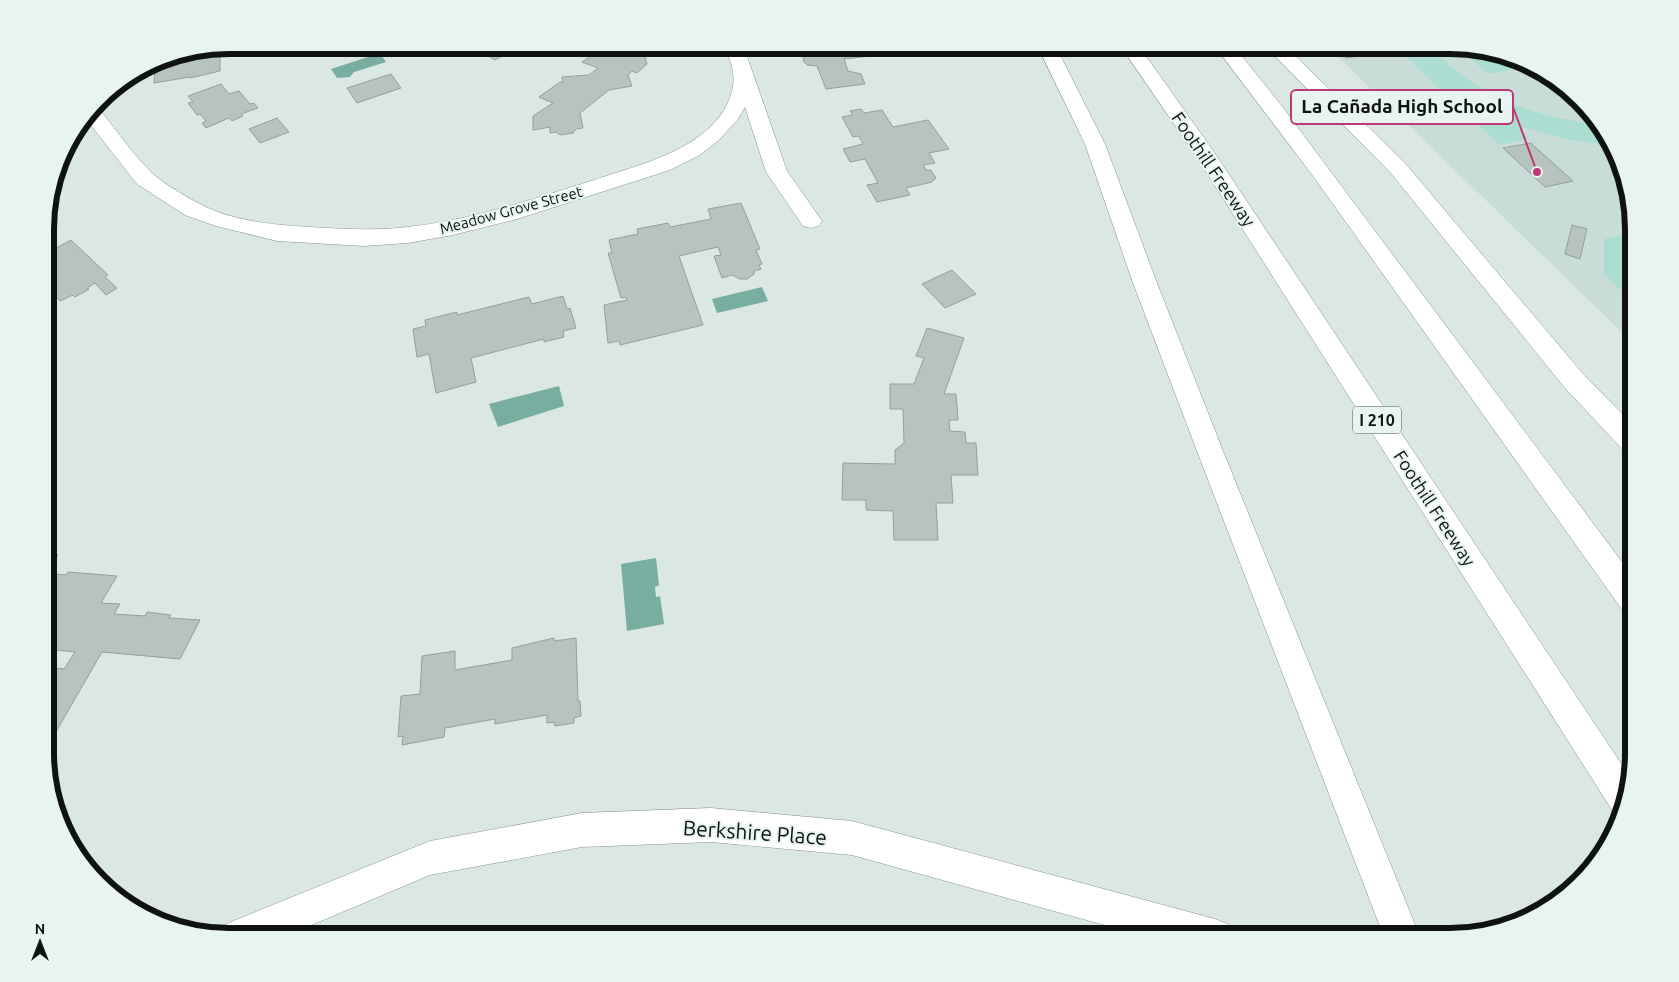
<svg xmlns="http://www.w3.org/2000/svg" width="1679" height="982" viewBox="0 0 1679 982" font-family="Ubuntu,sans-serif">
  <style>
    .built { fill: #c8ddd7 }
    .green { fill: #abded0 }
    .water { fill: #78aea0 }
    .building { fill: #b7c3bf; stroke: #949f9c }
    .lines { fill: none; stroke-linecap: round; stroke-linejoin: round }
    .street-casing { stroke: #87928f; stroke-width: 1 }
    .secondary-casing { stroke: #87928f; stroke-width: 1 }
    .highway-casing { stroke: #87928f; stroke-width: 1 }
    .street { fill: #fff; fill-rule: evenodd }
    .secondary { fill: #fff; fill-rule: evenodd }
    .highway { fill: #fff; fill-rule: evenodd }
    .labels { text-anchor: middle; dominant-baseline: central; stroke-width: 4; stroke-linejoin: round; paint-order: stroke }
    .far-street-label { font-size: 15px; fill: #0e1311; stroke: #e8f4f0 }
    .shield { fill: #e8f4f0; stroke: #4f5654; stroke-width: 1 }
    .shield-label { font-size: 16px; font-weight: bold; fill: #0e1311 }
    .street-label { font-size: 18px; fill: #0e1311; stroke: #e8f4f0 }
    .near-street-label { font-size: 21px; fill: #0e1311; stroke: #e8f4f0 }
    .rim { fill: none; stroke: #0e1311; stroke-width: 6 }
    .leader { fill: none; stroke: #be3776; stroke-width: 2 }
    .callout-dot { fill: #be3776; stroke: #e8f4f0; stroke-width: 2 }
    .callout { fill: #e8f4f0; stroke: #be3776; stroke-width: 2 }
    .callout-label { font-size: 19px; text-anchor: middle; font-weight: bold; fill: #0e1311 }
  </style>
  <rect width="100%" height="100%" fill="#dbe7e3"/>
  <polygon class="built" points="1326,45 1451,45 1498,51 1542,70 1603,127 1634,216 1634,344"/>
  <g class="green">
    <path d="M1394 45H1428C1440 56 1452 69 1466 78 1504 106 1553 120 1600 124L1603 127 1609 145 1566 139 1517 126 1530 139 1499 145Z"/>
    <polygon points="1457,46 1498,51 1534,66 1488,74"/>
    <polygon points="1634,232 1634,302 1604,274 1604,239"/>
  </g>
  <g class="water">
    <polygon points="871,45 893,45 896,53 888,57 874,54"/>
    <polygon points="380,53 386,62 354,72 350,77 337,78 331,69"/>
    <polygon points="762,287 768,301 717,313 712,299"/>
    <polygon points="559,386 564,406 498,427 489,404"/>
    <polygon points="656,558 659,585 655,587 656,597 660,596 664,624 627,631 621,564"/>
  </g>
  <g class="building">
    <polygon points="469,45 503,45 512,51 495,60"/>
    <polygon points="800,45 865,45 870,56 844,59 848,71 861,74 865,84 826,89 817,66 807,65 804,62 803,58 805,56 803,56"/>
    <polygon points="1332,45 1381,45 1388,52 1346,58"/>
    <polygon points="643,49 647,64 637,73 632,71 628,75 632,86 609,90 580,113 583,128 576,129 573,133 560,135 556,132 550,133 550,127 533,130 533,116 553,103 539,97 560,82 563,83 562,77 589,75 598,68 582,62 597,52 613,57 612,54"/>
    <polygon points="203,50 203,57 220,54 220,71 190,78 190,77 154,83 155,64 168,62 169,57"/>
    <polygon points="391,74 401,88 357,103 347,88"/>
    <polygon points="221,84 229,94 239,91 250,104 254,103 258,108 241,114 243,116 232,121 229,118 206,128 202,123 206,121 200,114 197,115 188,103 193,102 188,96"/>
    <polygon points="861,109 864,113 882,110 893,127 928,120 949,149 929,153 935,163 923,165 926,170 931,170 936,178 932,182 906,188 910,195 877,202 867,185 878,183 865,159 850,162 843,149 863,144 859,136 853,137 842,117 853,115 850,111"/>
    <polygon points="277,118 289,132 260,143 249,129"/>
    <polygon points="1531,143 1535,147 1573,181 1545,187 1503,148"/>
    <polygon points="741,203 760,249 756,250 762,264 759,265 761,269 754,271 754,274 747,279 740,279 732,275 722,278 714,256 721,255 718,247 679,256 703,325 620,345 619,341 608,343 604,305 627,300 626,297 621,298 608,253 612,253 609,240 638,234 637,229 668,223 670,227 711,219 708,209"/>
    <polygon points="1572,225 1587,229 1580,259 1565,254"/>
    <polygon points="71,240 108,275 105,277 117,288 106,295 95,283 87,288 89,289 75,297 73,295 60,301 47,287 47,253"/>
    <polygon points="952,270 976,294 945,308 922,284"/>
    <polygon points="563,296 567,309 570,308 576,328 563,331 564,337 544,342 544,339 471,358 476,382 436,393 429,354 417,357 413,329 426,326 425,320 457,312 457,315 529,297 532,304"/>
    <polygon points="927,328 964,338 944,394 956,394 958,420 949,420 950,431 965,432 966,443 976,443 978,475 951,475 953,503 936,503 938,540 894,540 893,511 866,510 866,500 842,500 843,463 895,464 895,450 904,443 903,409 890,409 890,384 914,384 924,358 916,356"/>
    <polygon points="47,554 58,555 47,573"/>
    <polygon points="68,572 117,576 101,603 120,604 114,614 145,616 147,612 171,615 169,618 200,620 180,659 102,652 53,737 47,737 47,667 64,669 75,652 47,649 47,573 66,575"/>
    <polygon points="554,638 554,641 576,638 578,701 580,701 581,716 574,718 574,723 555,726 554,722 547,723 547,715 495,724 495,719 445,728 444,737 402,745 403,736 398,737 401,696 420,694 422,656 455,651 455,670 512,660 512,648"/>
  </g>
  <g class="lines">
    <defs>
      <path id="street" d="M725 45H743L787 171 822 221 819 226 811 228 803 226 766 172 745 107 738 119 719 140 700 155 670 170 517 219 453 235 408 243 364 246 277 241 216 226 185 215 137 184 86 119 95 107 98 108C116 129 132 154 152 173 161 182 188 198 200 204 232 221 273 225 309 227 342 229 375 231 408 227 472 220 533 199 594 180 639 165 709 149 729 100 738 77 732 67 725 45Z"/>
      <polygon id="secondary" points="711,808 852,821 1215,919 1228,924 1233,937 1148,937 852,855 711,842 582,847 430,875 283,937 221,936 226,924 430,841 582,813"/>
      <g id="highway">
        <polygon points="1037,45 1055,45 1105,144 1157,283 1223,451 1420,937 1384,937 1197,451 1133,283 1085,144"/>
        <polygon points="1120,45 1138,45 1214,152 1630,777 1619,813 1612,810 1198,159"/>
        <polygon points="1214,45 1233,45 1281,105 1634,578 1634,615 1623,611 1316,180"/>
        <polygon points="1264,45 1284,45 1404,162 1583,374 1634,426 1634,455 1625,452 1565,388 1390,172"/>
      </g>
    </defs>
    <use href="#street" class="street-casing"/>
    <use href="#secondary" class="secondary-casing"/>
    <use href="#highway" class="highway-casing"/>
    <use href="#street" class="street"/>
    <use href="#secondary" class="secondary"/>
    <use href="#highway" class="highway"/>
  </g>
  <g class="labels">
    <g class="far-street-label">
      <text transform="translate(511 210) rotate(-15)">Meadow Grove Street</text>
    </g>
    <rect class="shield" x="1353" y="406.5" width="48" height="27" rx="4"/>
    <g class="shield-label">
      <text x="1377" y="420">I 210</text>
    </g>
    <g class="street-label">
      <text transform="translate(1214 169) rotate(56)">Foothill Freeway</text>
      <text transform="translate(1435 508) rotate(57)">Foothill Freeway</text>
    </g>
    <g class="near-street-label">
      <text transform="translate(755 832) rotate(4)">Berkshire Place</text>
    </g>
  </g>
  <path d="M0 0H1679V982H0ZM229 54H1450A175 175 0 0 1 1625 229V753A175 175 0 0 1 1450 928H229A175 175 0 0 1 54 753V229A175 175 0 0 1 229 54Z" fill="#e8f4f0" fill-rule="evenodd"/>
  <path class="rim" d="M229 54H1450A175 175 0 0 1 1625 229V753A175 175 0 0 1 1450 928H229A175 175 0 0 1 54 753V229A175 175 0 0 1 229 54Z"/>
  <path class="leader" d="M1537 172L1513 107"/>
  <circle class="callout-dot" cx="1537" cy="172" r="5"/>
  <rect class="callout" x="1291" y="90" width="222" height="34" rx="5"/>
  <g class="callout-label">
    <text x="1402" y="113">La Cañada High School</text>
  </g>
  <g transform="translate(40 942)" stroke="#e8f4f0" stroke-width="4" paint-order="stroke">
  <path d="M0-4L9 19L0 12L-9 19Z" fill="#0e1311"/>
  <text y="-8" font-size="14" font-weight="bold" text-anchor="middle" fill="#0e1311">N</text>
  </g>
</svg>
